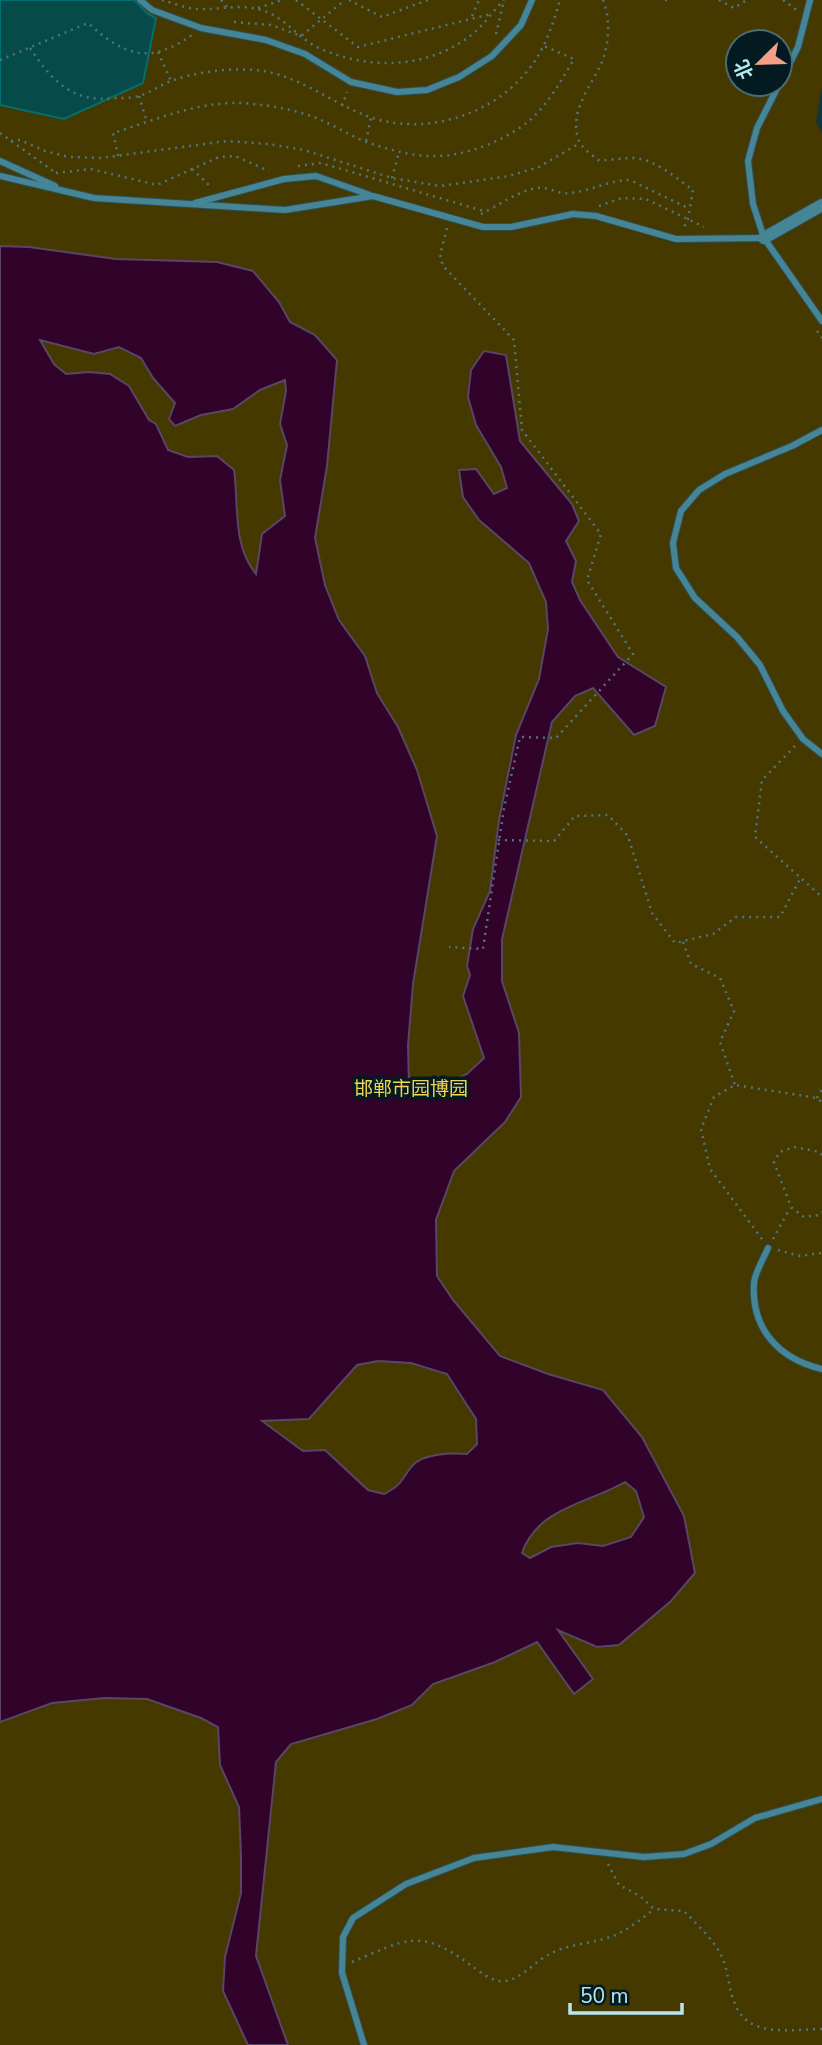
<svg xmlns="http://www.w3.org/2000/svg" width="822" height="2045" viewBox="0 0 822 2045" font-family="'Nunito Sans','Noto Sans SC',sans-serif">
  <style>
    .green { fill: #453900; fill-rule: evenodd }
    .water { fill: #31022a; stroke: #594666; stroke-width: 2; fill-rule: evenodd }
    .building { fill: #064a4a; stroke: #026f70; stroke-width: 2 }
    .lines { fill: none; stroke-linecap: round; stroke-linejoin: round }
    .service-casing { stroke: #2c5059; stroke-width: 8 }
    .minor-casing { stroke: #2c5059; stroke-width: 14 }
    .path { stroke: #4f7680; stroke-width: 2.5; stroke-dasharray: 2 5; stroke-linecap: butt }
    .service { stroke: #468595; stroke-width: 6 }
    .minor { stroke: #468595; stroke-width: 12 }
    .labels { text-anchor: middle; dominant-baseline: central; stroke-width: 7; stroke-linejoin: round; paint-order: stroke }
    .park-label { font-size: 19px; fill: #f1d355; stroke: #031a20 }
  </style>
  <rect width="100%" height="100%" fill="#12343c"/>
  <path class="green" d="M0 0H822V86L816 122 822 133V2045H0ZM738 42H780V84H738Z"/>
  <path class="water" d="M0 246 29 247 116 259 217 262 253 271 279 302 290 322 315 335 337 360 327 466 315 538 325 585 339 620 365 656 377 693 398 727 417 770 437 836 413 984 408 1045 409 1085 420 1095 467 1074 484 1058 463 996 470 975 467 966 473 929 490 891 499 820 516 735 539 679 548 629 546 602 529 563 479 520 463 497 459 470 476 469 494 494 507 488 501 467 476 425 468 397 471 370 484 351 506 355 520 441 572 504 579 521 566 541 576 561 572 582 580 600 618 657 666 687 655 726 634 735 593 688 575 696 552 722 502 939V981L519 1033 521 1097 505 1122 454 1171 436 1220 437 1276 453 1300 500 1356 548 1374 603 1390 642 1437 684 1516 695 1573 671 1601 619 1645 597 1647 558 1630 593 1679 574 1694 537 1642 495 1662 433 1684 412 1705 377 1719 291 1744 276 1762 256 1956 288 2045H248L223 1991 225 1957 241 1893V1856L239 1807 220 1765 218 1727 201 1718 147 1699 104 1698 52 1703 0 1722ZM40 340 94 354 119 347 141 358 153 378 175 403 169 419 175 426 201 415 233 409 260 390 285 380 286 391 280 424 287 445 280 480 285 516 262 534 256 574C232 545 239 505 234 470L217 456 188 457 168 450 156 424 149 420 129 386 110 374 89 372 66 374 54 364ZM378 1361 411 1363 447 1374 476 1419 477 1444 467 1454C452 1453 423 1453 412 1466 400 1481 403 1484 384 1494L368 1490 325 1450 303 1451 262 1421 309 1419 357 1365ZM625 1482 636 1491 644 1517 631 1537 603 1546 578 1543 551 1547 530 1558 522 1553C537 1508 589 1503 625 1482Z"/>
  <polygon class="building" points="0,0 134,0 148,14 156,18 143,83 64,119 0,105"/>
  <g class="lines">
    <defs>
      <g id="service">
        <polyline points="140,0 152,10 201,28 266,40 305,54 351,82 397,92 427,90 459,77 492,56 521,25 532,0"/>
        <polyline points="810,0 798,47 757,128 748,161 753,204 764,238 822,321"/>
        <polyline points="0,161 55,186"/>
        <polyline points="0,176 94,198 285,210 373,196 483,227 511,227 573,214 596,216 676,239 764,238"/>
        <polyline points="195,203 284,179 316,176 370,195"/>
        <polyline points="822,430 792,446 725,474 699,490 681,511 673,543 676,568 695,598 737,637 760,665 783,711 803,739 822,754"/>
        <path d="M768 1248C764 1258 755 1272 754 1283 751 1329 779 1359 822 1369"/>
        <polyline points="364,2045 342,1973 343,1937 353,1918 406,1884 474,1858 553,1847 644,1857 684,1854 711,1844 755,1818 822,1799"/>
      </g>
      <polyline id="minor" points="764,238 822,205"/>
    </defs>
    <use href="#service" class="service-casing"/>
    <use href="#minor" class="minor-casing"/>
    <g class="path">
      <path d="M162 0C173 3 187 9 198 9 218 10 237 4 257 9 285 15 295 37 319 48 370 71 431 69 475 32 485 23 494 10 504 0"/>
      <polyline points="221,0 227,7"/>
      <polyline points="296,0 358,47 491,14"/>
      <polyline points="349,0 382,17 428,0"/>
      <path d="M603 0C611 18 609 47 601 64 590 88 568 113 579 141 582 148 592 155 598 160 610 161 621 158 632 158 654 158 676 178 693 190L688 219 684 227"/>
      <polyline points="665,0 672,0"/>
      <polyline points="719,0 734,8 747,0"/>
      <polyline points="783,0 798,11"/>
      <polyline points="258,8 282,0"/>
      <polyline points="472,16 479,0"/>
      <polyline points="234,22 271,25 301,36 345,0"/>
      <polyline points="496,34 504,0"/>
      <path d="M30 48C53 82 72 103 116 98 124 98 134 98 142 95 152 91 161 85 171 81 196 72 227 68 255 70 295 73 330 102 367 116 420 136 486 118 523 76 543 55 552 27 560 0"/>
      <polyline points="158,52 171,81"/>
      <path d="M0 60 88 23C125 56 149 65 192 35"/>
      <polyline points="139,96 147,122"/>
      <polyline points="342,106 347,92"/>
      <polyline points="0,133 56,173"/>
      <polyline points="11,141 20,140 45,151 69,157 101,158 227,141 268,144 304,150 392,178 440,186 509,176 539,167 580,143"/>
      <polyline points="366,141 371,118"/>
      <path d="M118 156 113 133C159 119 205 98 253 104 276 106 300 111 321 120 337 127 353 137 369 143 391 150 414 157 437 156 467 156 508 139 530 120 549 103 561 81 574 59L544 46"/>
      <polyline points="298,166 321,163 487,212"/>
      <polyline points="192,169 212,188"/>
      <polyline points="56,173 91,169 157,185 219,157 235,156 269,171"/>
      <polyline points="392,178 399,152"/>
      <polyline points="599,206 622,198 646,199 704,227"/>
      <path d="M481 214C499 205 518 191 537 188 548 186 559 195 570 193 591 191 609 180 630 180L690 209"/>
      <polyline points="447,228 440,255 443,266 514,340 522,430 601,534 587,580 633,654 556,738 520,737 504,808 483,949 449,947"/>
      <polyline points="817,331 822,338"/>
      <polyline points="795,746 762,780 755,837 822,897"/>
      <polyline points="498,840 554,841 575,816 608,815 628,836 652,913 675,943 713,934 736,917 780,917 801,877"/>
      <polyline points="683,942 691,964 720,978 734,1011 720,1042 735,1085"/>
      <polyline points="817,1098 822,1089"/>
      <polyline points="822,1155 820,1152 794,1147 780,1152 774,1162 791,1207 804,1217 819,1215 822,1212"/>
      <polyline points="762,1239 710,1169 701,1129 714,1097 735,1085 817,1098 822,1102"/>
      <polyline points="773,1239 790,1208"/>
      <polyline points="778,1250 800,1256 822,1253"/>
      <path d="M608 1864 619 1885 640 1896 654 1909 684 1911C698 1926 717 1942 724 1962 729 1976 729 1991 735 2004 748 2039 793 2029 822 2029"/>
      <path d="M352 1962C405 1940 419 1927 469 1964 479 1971 490 1981 502 1981 520 1981 533 1963 548 1955 565 1945 586 1944 604 1939 623 1934 639 1921 654 1909"/>
    </g>
    <use href="#service" class="service"/>
    <use href="#minor" class="minor"/>
  </g>
  <g class="labels">
    <g class="park-label">
      <text x="411" y="1089">邯郸市园博园</text>
    </g>
  </g>
  <g transform="translate(759 63) rotate(247)"><circle r="33" fill="#031a20" stroke="#4b6c74" stroke-width="2"/>
  <path d="M0-5L12 26L0 18L-12 26Z" fill="#f49e88"/>
  <text y="-10" font-size="19" font-weight="bold" text-anchor="middle" fill="#b6e6f2">北</text>
  </g>
  <path d="M570 2003v10h112v-10" fill="none" stroke="#b6e6f2" stroke-width="3.5"/>
  <text x="580" y="2003" font-size="21" fill="#b6e6f2" stroke="#031a20" stroke-width="5" paint-order="stroke">50 m</text>
</svg>
